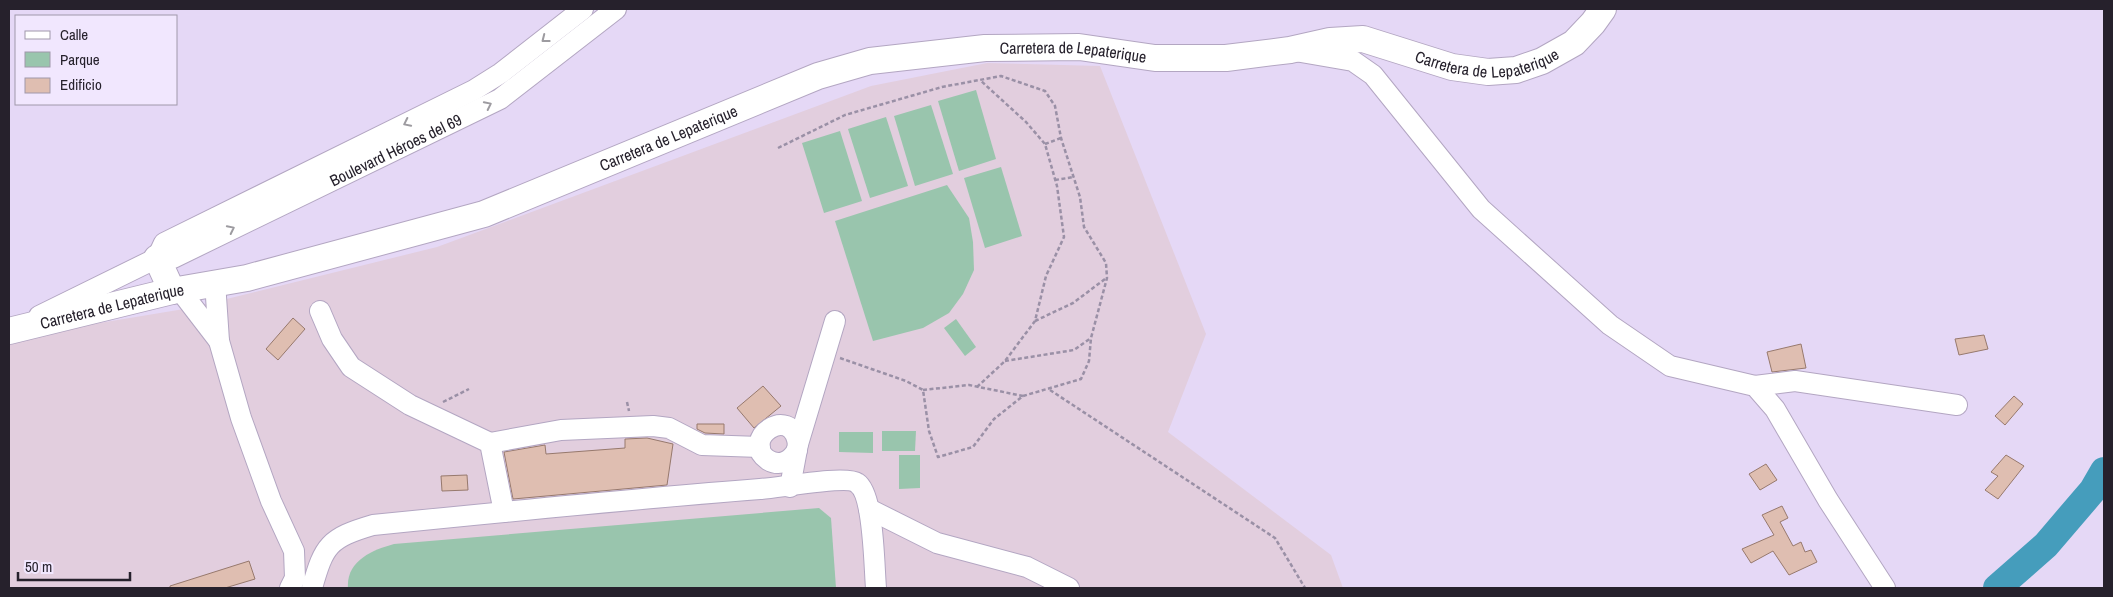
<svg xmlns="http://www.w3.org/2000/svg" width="2113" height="597" viewBox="0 0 2113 597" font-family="'Archivo Narrow',sans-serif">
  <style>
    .education { fill: #e2cede }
    .green { fill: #99c5ad }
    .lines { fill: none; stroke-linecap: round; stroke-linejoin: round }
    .river { stroke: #459dbc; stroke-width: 28 }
    .building { fill: #dfbeb1; stroke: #97796d }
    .minor-casing { stroke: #b3a6c2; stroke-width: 22 }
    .major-casing { stroke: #b3a6c2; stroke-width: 28 }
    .path { stroke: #9a90a6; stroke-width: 2.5; stroke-dasharray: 4 2.5; stroke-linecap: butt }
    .minor { stroke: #fff; stroke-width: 20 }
    .major { stroke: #fff; stroke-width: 26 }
    .oneway { stroke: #9d9ba0 }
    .labels { text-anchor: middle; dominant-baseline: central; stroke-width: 5; stroke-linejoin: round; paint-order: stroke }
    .street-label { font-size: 16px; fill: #26212c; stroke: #f1e7fe }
  </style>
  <rect width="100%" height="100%" fill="#e5d8f6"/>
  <polygon class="education" points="987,63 1100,66 1206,334 1168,432 1331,555 1343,588 9,588 9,338 190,308 437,247 871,86"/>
  <g class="green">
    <polygon points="976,90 996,159 959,171 938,101"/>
    <polygon points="931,105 953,174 915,186 894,116"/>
    <polygon points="886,117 908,186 870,198 848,129"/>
    <polygon points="840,131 862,201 824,213 802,143"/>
    <polygon points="1001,167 1022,236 985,248 964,178"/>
    <polygon points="947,185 969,218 973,242 974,270 963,294 949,313 923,328 873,341 835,221"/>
    <polygon points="956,319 976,347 965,356 944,328"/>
    <polygon points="882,431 916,431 915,451 882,451"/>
    <polygon points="839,432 873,432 873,453 839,452"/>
    <polygon points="899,455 920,455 920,488 899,489"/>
    <path d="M819 508 831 518 836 588H348C346 561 372 550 394 544Z"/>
  </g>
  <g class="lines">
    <polyline class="river" points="1997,588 2046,545 2093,490 2104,471"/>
  </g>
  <g class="building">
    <polygon points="293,318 305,329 278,360 266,349"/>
    <polygon points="1984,335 1988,349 1959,355 1955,339"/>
    <polygon points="1801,344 1806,368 1772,372 1767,352"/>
    <polygon points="763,386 781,406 754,428 737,408"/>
    <polygon points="2014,396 2023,404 2005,425 1995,416"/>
    <polygon points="697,424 724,424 724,434 705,433 697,429"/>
    <polygon points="647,438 673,444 667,485 513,499 504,452 545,445 546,454 625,448 625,439"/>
    <polygon points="2006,455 2024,466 1998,499 1985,490 1998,476 1991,472"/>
    <polygon points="1766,464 1777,480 1760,490 1749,474"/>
    <polygon points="467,475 468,490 442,491 441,476"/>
    <polygon points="1782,506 1788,518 1780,522 1793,546 1801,542 1805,552 1811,550 1817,562 1789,575 1773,551 1751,563 1742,549 1774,535 1762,515"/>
    <polygon points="249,561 255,579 225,588 170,588 170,586"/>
  </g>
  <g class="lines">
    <defs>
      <g id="minor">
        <polyline points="1295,51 1353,61 1373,75 1481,209 1610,325 1670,366 1755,386 1775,409 1828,500 1885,588"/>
        <polyline points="157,258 164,243 474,90 501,73 583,9"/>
        <polyline points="215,282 219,341 241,418 271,501 294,551 295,578 290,588"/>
        <polyline points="179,289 219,341"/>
        <polyline points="320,311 332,339 351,367 410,405 490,443 504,512"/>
        <path id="s1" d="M39 316 157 258H173L500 99 616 9"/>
        <polyline points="1755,386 1795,381 1957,405"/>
        <polyline points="490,443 561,430 653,426 669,428 702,445 760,447"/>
        <path d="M797 450C791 461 780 467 768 460 739 440 791 402 798 444"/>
        <polyline points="790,487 798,444 835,321"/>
        <polyline points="869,509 937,543 1027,567 1069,588"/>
        <path d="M312 588C324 545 329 538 373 525 502 512 631 499 760 489 778 488 846 475 857 483 874 494 874 566 876 588"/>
      </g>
      <g id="major">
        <polyline points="157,258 172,291"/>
        <path id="s2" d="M9 331 172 291 247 278 484 214 818 76 870 61 985 48 1079 47 1155 58H1226L1290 50 1330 41 1363 39 1452 67 1488 72 1516 70 1542 61 1574 43 1593 23 1603 9"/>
      </g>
    </defs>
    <use href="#minor" class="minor-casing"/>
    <use href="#major" class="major-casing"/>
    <g class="path">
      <polyline points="1045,144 1061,138"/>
      <polyline points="778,148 845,115 942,87 1001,76 1045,91 1055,106 1061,138 1080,197 1084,227 1106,263 1107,278 1091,338 1089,361 1081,379 1023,396 994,419 973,447 938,457 929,431 923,390 906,381 840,358"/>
      <polyline points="1055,180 1074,177"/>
      <polyline points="1035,321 1073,303 1105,279"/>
      <polyline points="1005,361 1074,350 1091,338"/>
      <polyline points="977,387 1005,361 1035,321 1046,276 1064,237 1057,186 1045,144 1026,122 980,80"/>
      <polyline points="923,390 969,385 1023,396"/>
      <polyline points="1050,390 1275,538 1305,588"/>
      <polyline points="443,402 469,389"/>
      <polyline points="627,402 629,411"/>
    </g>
    <use href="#minor" class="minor"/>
    <use href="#major" class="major"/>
  </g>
  <defs><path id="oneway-chevron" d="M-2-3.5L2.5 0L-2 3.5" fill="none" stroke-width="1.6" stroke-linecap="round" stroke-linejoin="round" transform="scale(1.25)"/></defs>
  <g class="oneway">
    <use href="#oneway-chevron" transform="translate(545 39) rotate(142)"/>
    <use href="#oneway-chevron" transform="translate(488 105) rotate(-26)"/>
    <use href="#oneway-chevron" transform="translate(407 123) rotate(154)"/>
    <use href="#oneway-chevron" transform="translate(231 229) rotate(-26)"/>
  </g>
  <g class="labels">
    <g class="street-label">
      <text stroke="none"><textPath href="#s2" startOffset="1530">Carretera de Lepaterique</textPath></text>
      <text stroke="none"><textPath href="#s2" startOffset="1109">Carretera de Lepaterique</textPath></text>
      <text stroke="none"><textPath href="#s2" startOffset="689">Carretera de Lepaterique</textPath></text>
      <text stroke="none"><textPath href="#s1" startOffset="395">Boulevard Héroes del 69</textPath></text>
      <text stroke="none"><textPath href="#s2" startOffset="106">Carretera de Lepaterique</textPath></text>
    </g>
  </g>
  <rect width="2113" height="597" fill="none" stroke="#26212c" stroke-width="20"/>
  <rect x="15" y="15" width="162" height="90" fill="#f1e7fe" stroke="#a098aa"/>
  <rect x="25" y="31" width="25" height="8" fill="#ffffff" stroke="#a098aa"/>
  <text x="60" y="40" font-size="15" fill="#26212c">Calle</text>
  <rect x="25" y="52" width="25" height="15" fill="#99c5ad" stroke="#a098aa"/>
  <text x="60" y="65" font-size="15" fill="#26212c">Parque</text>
  <rect x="25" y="78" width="25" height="15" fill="#dfbeb1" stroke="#a098aa"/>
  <text x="60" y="90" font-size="15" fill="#26212c">Edificio</text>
  <path d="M18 572v8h112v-8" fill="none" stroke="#26212c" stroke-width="2.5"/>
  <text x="25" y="572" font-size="15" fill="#26212c" stroke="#f1e7fe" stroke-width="4" paint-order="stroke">50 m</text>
</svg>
